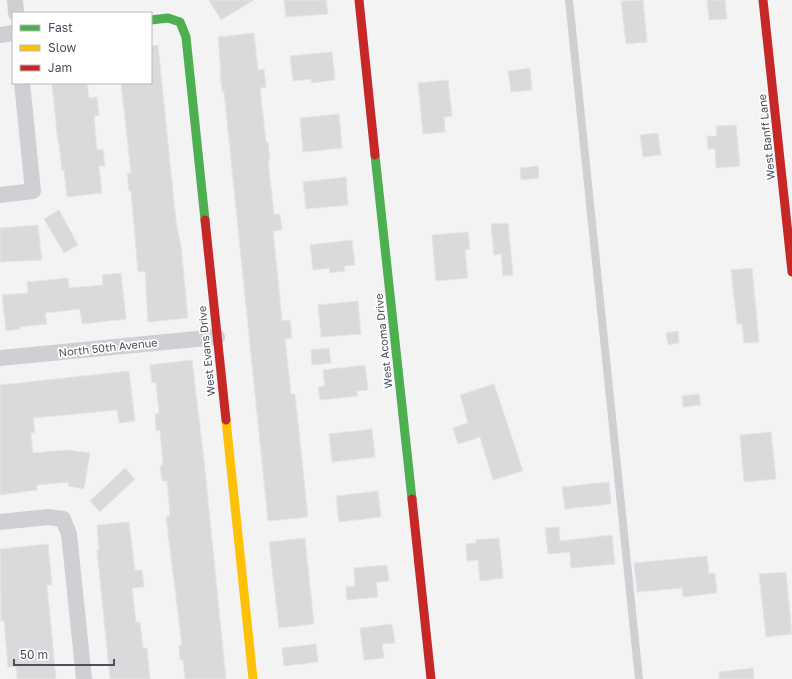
<svg xmlns="http://www.w3.org/2000/svg" width="792" height="679" viewBox="0 0 792 679" font-family="'Golos Text',sans-serif">
  <style>
    .building { fill: #dadadc; stroke: #e5e5e6 }
    .lines { fill: none; stroke-linecap: round; stroke-linejoin: round }
    .lane { stroke: #cfd0d4; stroke-width: 8 }
    .street { stroke: #cfd0d4; stroke-width: 16 }
    .fast { stroke: #4caf50; stroke-width: 9 }
    .slow { stroke: #ffc107; stroke-width: 9 }
    .jam { stroke: #c62828; stroke-width: 9 }
    .labels { text-anchor: middle; dominant-baseline: central; stroke-width: 3.5; stroke-linejoin: round; paint-order: stroke }
    .street-label { font-size: 11px; fill: #4c505e; stroke: #fff }
  </style>
  <rect width="100%" height="100%" fill="#f4f3f3"/>
  <g class="building">
    <polygon points="209,0 254,0 221,20"/>
    <polygon points="284,0 326,0 328,14 286,17"/>
    <polygon points="643,0 647,42 626,44 621,1"/>
    <polygon points="707,0 725,0 727,19 709,20"/>
    <polygon points="254,33 258,70 264,69 266,87 260,88 266,142 268,142 270,160 268,160 274,215 280,214 282,230 273,231 277,269 282,321 290,320 292,338 285,339 291,394 295,394 308,517 268,521 224,92 222,92 220,74 221,74 218,37"/>
    <polygon points="158,45 176,221 181,246 188,318 148,322 145,271 138,272 131,191 129,191 127,173 131,173 121,83 151,83 151,46"/>
    <polygon points="332,52 335,80 311,83 311,79 293,81 290,56"/>
    <polygon points="530,68 532,90 511,92 508,71"/>
    <polygon points="448,80 452,116 444,117 445,132 423,134 418,83"/>
    <polygon points="52,83 87,83 89,98 97,97 99,115 94,116 97,150 103,149 105,166 99,166 102,193 67,197 64,170 62,170 59,143 58,143"/>
    <polygon points="339,114 342,148 303,152 300,118"/>
    <polygon points="736,125 740,166 716,168 715,149 708,149 707,136 717,136 716,126"/>
    <polygon points="658,133 661,155 643,157 640,135"/>
    <polygon points="538,166 539,178 521,180 520,168"/>
    <polygon points="346,177 348,205 306,209 303,182"/>
    <polygon points="59,210 78,245 64,253 44,219"/>
    <polygon points="508,223 513,275 503,276 501,254 494,255 491,224"/>
    <polygon points="38,225 42,260 0,262 0,228"/>
    <polygon points="468,232 470,249 465,250 468,278 436,281 432,235"/>
    <polygon points="352,240 355,265 344,266 345,271 330,273 329,268 313,270 310,245"/>
    <polygon points="752,268 759,342 744,343 742,324 737,324 731,270"/>
    <polygon points="121,273 126,319 82,324 80,309 45,313 47,324 20,327 20,329 6,331 2,295 28,293 27,282 68,278 69,288 103,285 102,275"/>
    <polygon points="358,301 361,334 321,337 318,305"/>
    <polygon points="678,331 679,343 668,345 666,333"/>
    <polygon points="329,348 331,363 312,365 311,350"/>
    <polygon points="192,360 204,460 226,679 185,679 183,660 180,660 179,645 182,645 166,517 170,516 167,481 162,481 160,465 163,465 160,430 156,431 155,414 159,413 156,382 152,383 150,365"/>
    <polygon points="365,365 368,390 357,391 358,396 320,400 318,387 325,386 323,370"/>
    <polygon points="129,371 135,421 119,423 117,410 33,418 35,432 31,433 33,453 67,450 90,453 84,489 68,486 69,482 37,485 37,490 0,495 0,385"/>
    <polygon points="494,384 523,471 493,480 480,437 458,444 453,428 468,423 460,395"/>
    <polygon points="699,394 701,405 683,407 682,396"/>
    <polygon points="372,429 375,457 332,462 329,434"/>
    <polygon points="771,432 776,479 744,482 740,435"/>
    <polygon points="125,468 135,479 100,512 90,501"/>
    <polygon points="609,482 611,504 565,509 562,487"/>
    <polygon points="378,491 381,517 339,522 336,496"/>
    <polygon points="129,522 135,571 142,570 144,587 132,588 136,622 140,622 143,648 147,648 150,679 110,679 97,550 99,550 97,525"/>
    <polygon points="559,527 560,541 612,535 615,564 571,568 570,552 548,554 545,528"/>
    <polygon points="305,538 314,624 279,628 269,542"/>
    <polygon points="499,538 503,578 480,581 478,560 467,561 466,544 476,543 476,540"/>
    <polygon points="48,544 52,585 47,585 56,679 17,679 16,667 8,667 4,621 1,621 0,549"/>
    <polygon points="707,556 709,574 715,573 717,593 683,597 682,588 637,592 634,563"/>
    <polygon points="387,565 389,581 376,582 378,597 347,600 346,587 355,586 354,568"/>
    <polygon points="786,572 792,634 766,637 759,574"/>
    <polygon points="392,624 395,643 382,644 384,658 364,660 360,628"/>
    <polygon points="316,644 318,662 284,666 282,648"/>
    <polygon points="753,668 754,679 719,679 719,672"/>
  </g>
  <g class="lines">
    <polyline class="lane" points="569,0 639,679"/>
    <g class="street">
      <polyline points="15,0 16,13"/>
      <polyline points="0,35 13,33"/>
      <polyline points="0,195 33,191 22,83"/>
      <polyline points="0,358 217,337"/>
      <polyline points="0,522 48,517 63,519 69,534 84,679"/>
    </g>
    <g class="fast">
      <polyline points="151,20 168,18 180,22 186,37 205,220"/>
      <polyline points="375,155 412,499"/>
    </g>
    <polyline class="slow" points="226,420 253,679"/>
    <g class="jam">
      <polyline points="359,0 375,155"/>
      <polyline points="763,0 792,272"/>
      <polyline points="205,220 226,420"/>
      <polyline points="412,499 431,679"/>
    </g>
  </g>
  <g class="labels">
    <g class="street-label">
      <text transform="translate(766 137) rotate(-96)">West Banff Lane</text>
      <text transform="translate(383 341) rotate(-96)">West Acoma Drive</text>
      <text transform="translate(108 347) rotate(-6)">North 50th Avenue</text>
      <text transform="translate(206 351) rotate(-96)">West Evans Drive</text>
    </g>
  </g>
  <rect x="12" y="12" width="140" height="72" fill="#ffffff" stroke="#b7b9bf"/>
  <rect x="20" y="25" width="20" height="6" fill="#4caf50" stroke="#b7b9bf"/>
  <text x="48" y="32" font-size="12" fill="#4c505e">Fast</text>
  <rect x="20" y="45" width="20" height="6" fill="#ffc107" stroke="#b7b9bf"/>
  <text x="48" y="52" font-size="12" fill="#4c505e">Slow</text>
  <rect x="20" y="65" width="20" height="6" fill="#c62828" stroke="#b7b9bf"/>
  <text x="48" y="72" font-size="12" fill="#4c505e">Jam</text>
  <path d="M14 659v6h100v-6" fill="none" stroke="#4c505e" stroke-width="2"/>
  <text x="20" y="659" font-size="12" fill="#4c505e" stroke="#ffffff" stroke-width="3" paint-order="stroke">50 m</text>
</svg>
